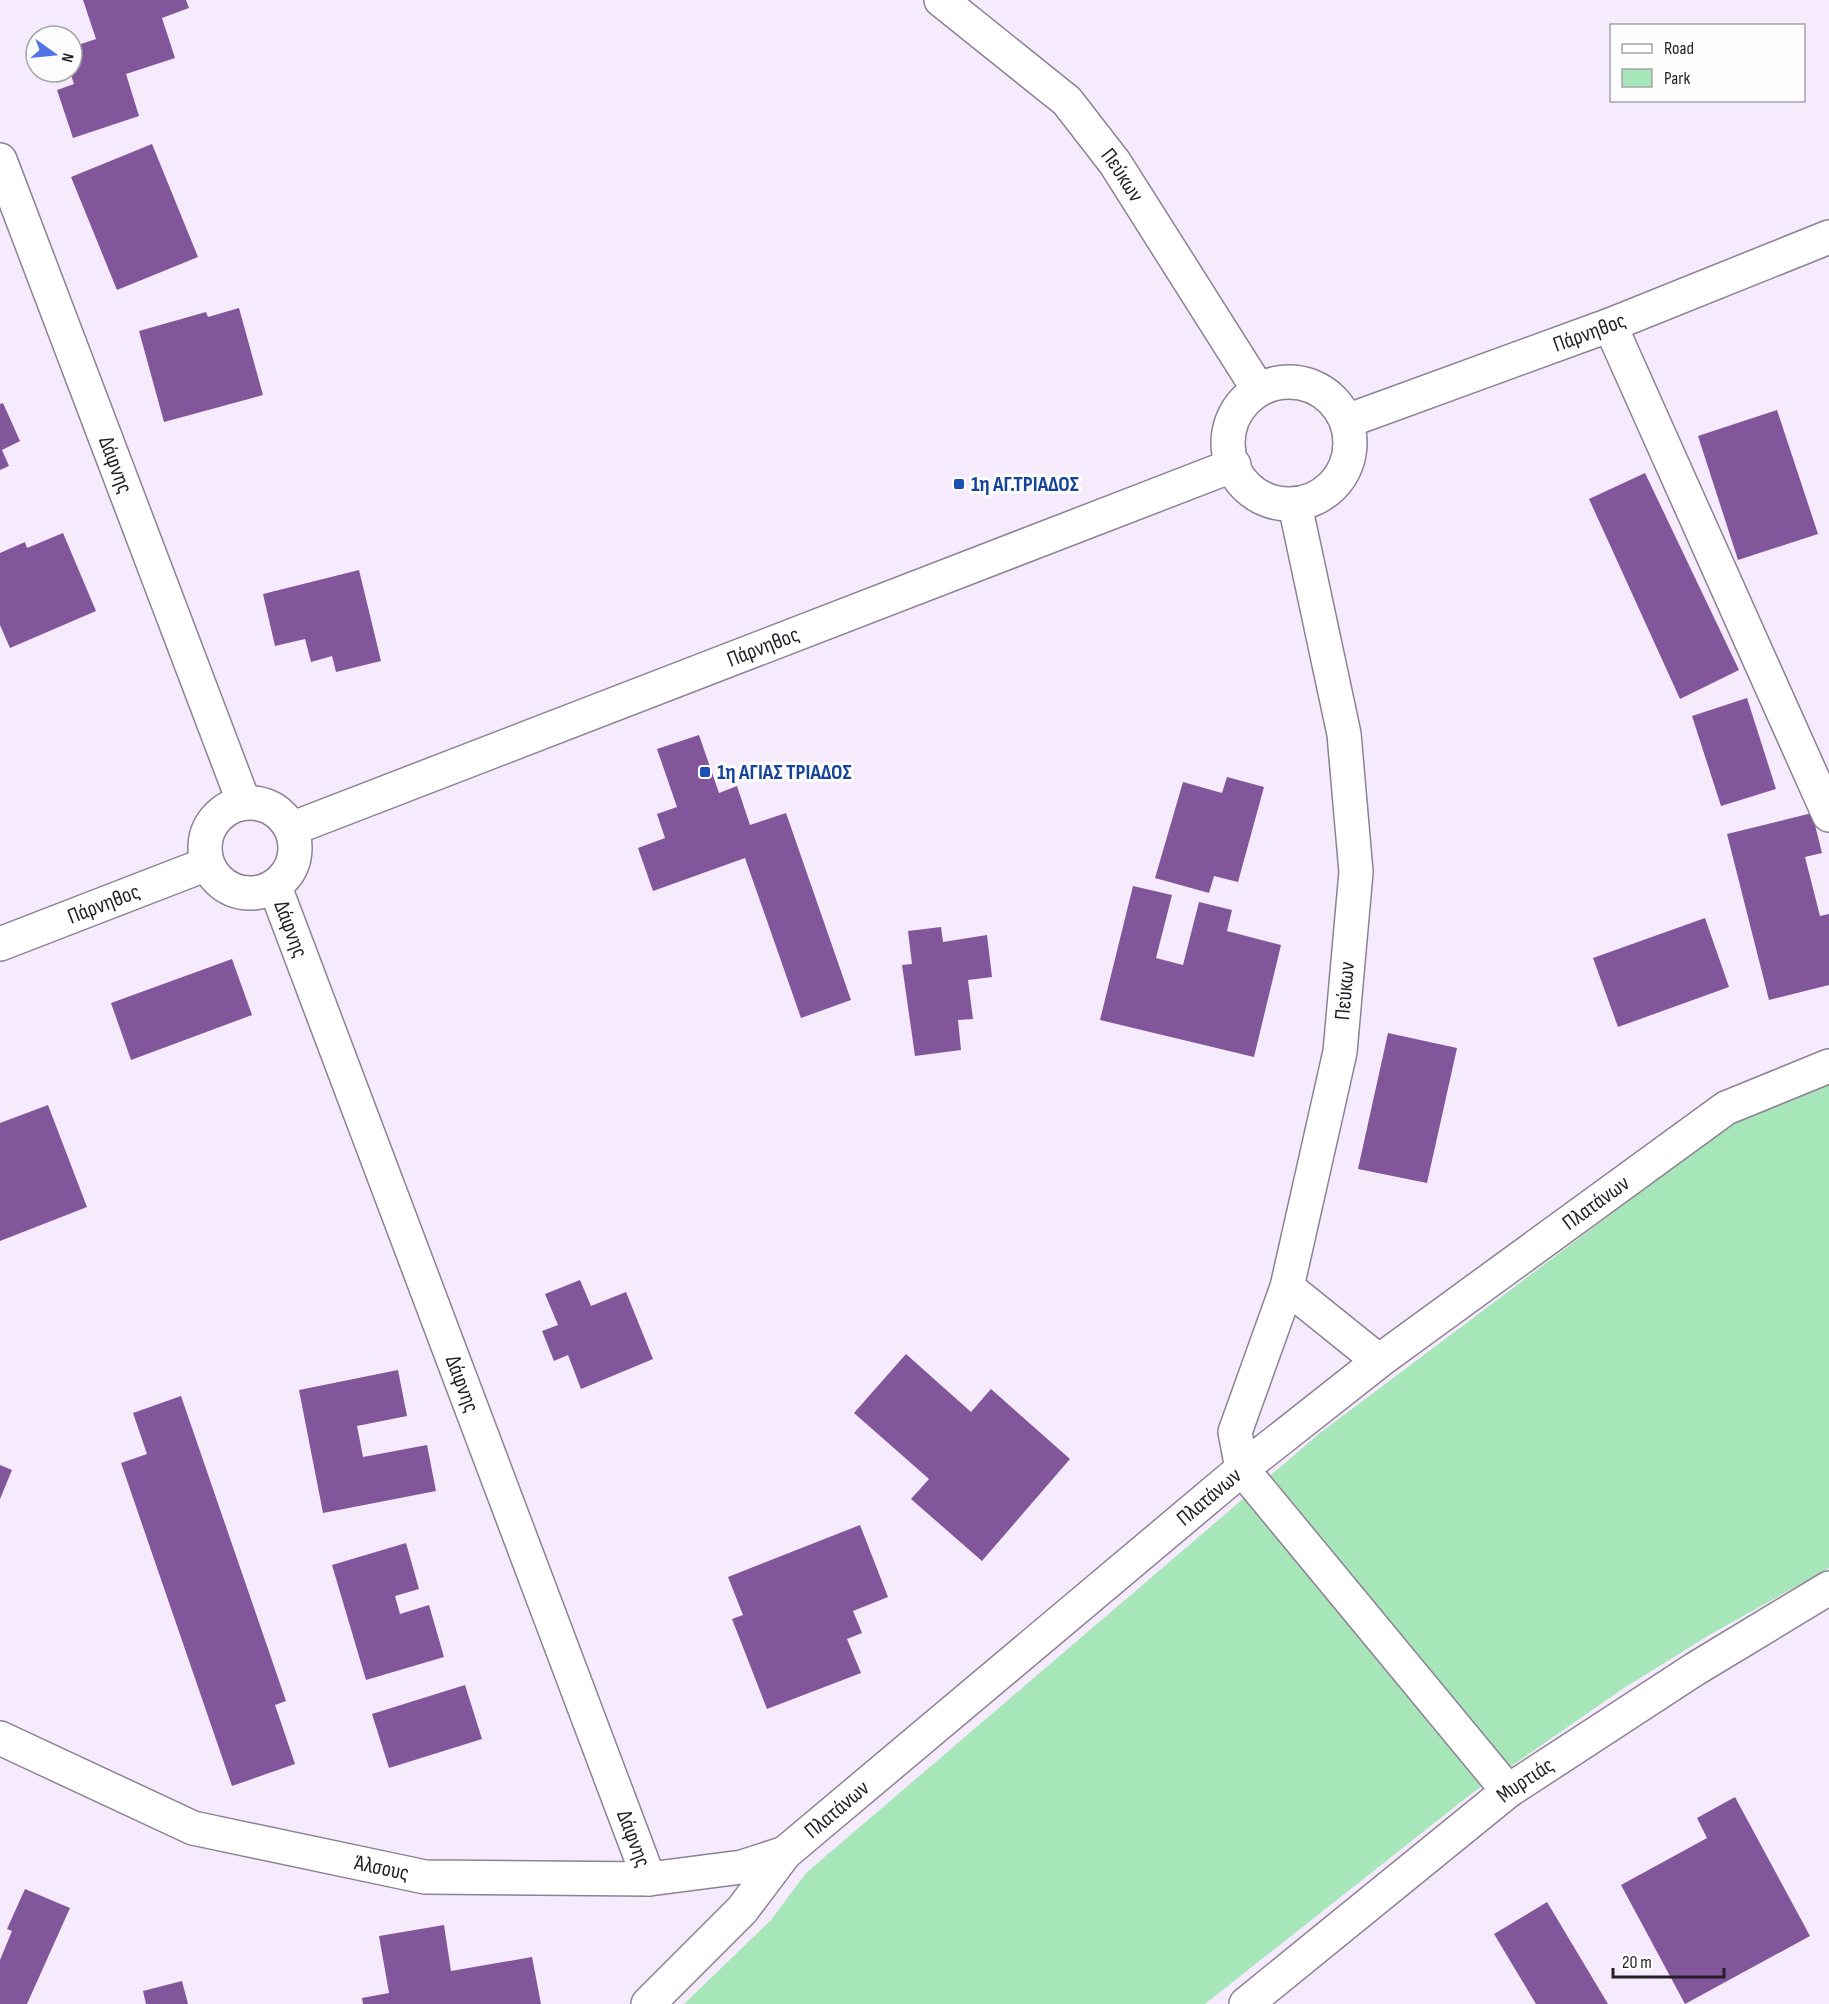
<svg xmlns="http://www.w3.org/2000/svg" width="1829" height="2004" viewBox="0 0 1829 2004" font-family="'Sofia Sans Condensed',sans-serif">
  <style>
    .green { fill: #a6e6b9 }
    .building { fill: #82569a }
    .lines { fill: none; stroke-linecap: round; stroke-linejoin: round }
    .minor-casing { stroke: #8d8194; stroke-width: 36 }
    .tertiary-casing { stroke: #8d8194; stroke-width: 36 }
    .minor { stroke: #fff; stroke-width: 33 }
    .tertiary { stroke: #fff; stroke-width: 33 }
    .transit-dot { fill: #1a4fb4; stroke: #fdfdfd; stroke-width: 2 }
    .labels { text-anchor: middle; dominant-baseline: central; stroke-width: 6; stroke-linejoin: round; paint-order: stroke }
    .street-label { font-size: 22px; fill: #241f27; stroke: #fdfdfd }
    .transit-label { font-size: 22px; font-weight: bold; fill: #164399; stroke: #fdfdfd; text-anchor: start }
  </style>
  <rect width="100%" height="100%" fill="#f6ebfd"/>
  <polygon class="green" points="1829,1083 1829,1568 1711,1634 1624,1688 1471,1794 1205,2004 684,2004 771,1920 806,1873 1320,1433 1735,1121"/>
  <g class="building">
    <polygon points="83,0 186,0 189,8 162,18 175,58 126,74 139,116 73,138 57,90 74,84 70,72 72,47 96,39"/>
    <polygon points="152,144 198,257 117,290 71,177"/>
    <polygon points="239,308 263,395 164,422 139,331 206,312 208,317"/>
    <polygon points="3,403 20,441 2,450 9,466 0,470 0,404"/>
    <polygon points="1777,410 1818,534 1738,560 1698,436"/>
    <polygon points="1645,473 1739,670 1680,699 1589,499"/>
    <polygon points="63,533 96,611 10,648 0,625 0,553 25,542 27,548"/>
    <polygon points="359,570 381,661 336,672 332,656 311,662 305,639 275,646 263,594"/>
    <polygon points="1747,698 1776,789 1721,806 1692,716"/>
    <polygon points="699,735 719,793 737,786 750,825 786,813 851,1000 801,1018 745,858 653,891 638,848 665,838 657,814 677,807 657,749"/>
    <polygon points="1227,777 1264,787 1238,882 1214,876 1209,893 1155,878 1183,782 1222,793"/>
    <polygon points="1812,813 1822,853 1805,857 1820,916 1829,914 1829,985 1769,1000 1727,834"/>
    <polygon points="1133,886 1172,895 1156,958 1183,965 1199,902 1232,910 1227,931 1281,945 1254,1057 1100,1020"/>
    <polygon points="1705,918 1729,987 1618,1027 1593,958"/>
    <polygon points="941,927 943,942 987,935 992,977 968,980 973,1019 958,1020 961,1050 915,1056 902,965 912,964 908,931"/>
    <polygon points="232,959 252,1015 131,1060 111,1003"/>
    <polygon points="1388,1033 1457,1048 1427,1183 1358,1169"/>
    <polygon points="48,1105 87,1207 0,1241 0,1123"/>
    <polygon points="580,1280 591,1306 626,1292 653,1359 581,1389 568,1355 554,1361 542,1331 558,1325 545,1294"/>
    <polygon points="906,1354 971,1412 991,1389 1070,1459 982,1561 911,1499 929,1479 854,1413"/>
    <polygon points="398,1370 407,1416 357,1426 363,1457 427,1445 436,1491 323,1513 299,1390"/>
    <polygon points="181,1396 286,1701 275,1705 295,1764 232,1786 121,1463 147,1454 133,1413"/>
    <polygon points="0,1465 12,1470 0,1499"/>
    <polygon points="860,1525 888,1597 853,1611 862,1633 847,1639 861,1673 767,1709 732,1619 743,1615 728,1577"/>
    <polygon points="406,1543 419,1589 395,1596 400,1614 429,1605 444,1657 366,1680 332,1565"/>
    <polygon points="465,1685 482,1739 389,1768 372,1714"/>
    <polygon points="1735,1797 1810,1936 1685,2004 1621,1885 1707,1838 1697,1818"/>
    <polygon points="25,1889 70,1908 27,2004 0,2004 0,1960 12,1931 7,1929"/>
    <polygon points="1547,1902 1608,2004 1536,2004 1494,1934"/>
    <polygon points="444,1925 451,1971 532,1957 541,2004 363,2004 362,1998 389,1993 379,1936"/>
    <polygon points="182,1981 188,2004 146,2004 143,1991"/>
  </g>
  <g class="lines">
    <defs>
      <g id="minor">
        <path id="s1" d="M941 0 1067 101 1115 163 1258 389"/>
        <path id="s2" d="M0 160 244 803"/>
        <polyline points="1610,325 1829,815"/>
        <polyline points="1295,505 1344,734 1356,872 1340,1052 1287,1287 1235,1432 1242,1469 1508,1791"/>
        <path id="s3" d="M275 887 649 1879"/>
        <polyline points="1287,1287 1379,1361"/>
        <path id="s4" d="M0 1738 193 1828 425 1877 649 1879 742 1867 785 1853"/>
        <path id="s5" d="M648 2004 742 1910 785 1853 1242 1469 1379 1361 1726 1108 1829 1066"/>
        <path id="s6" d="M1246 2004 1508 1791 1695 1669 1829 1588"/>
      </g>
      <g id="tertiary">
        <circle cx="1289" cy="443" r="61"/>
        <path id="s7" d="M1347 421 1610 325 1829 237"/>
        <circle cx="250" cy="848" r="45"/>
        <path id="s8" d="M291 829 1234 465"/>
        <path id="s9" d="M0 944 207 864"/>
      </g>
    </defs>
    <use href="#minor" class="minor-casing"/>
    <use href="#tertiary" class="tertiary-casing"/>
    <use href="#minor" class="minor"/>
    <use href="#tertiary" class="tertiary"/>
  </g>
  <g class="transit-dot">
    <rect x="953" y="478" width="12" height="12" rx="3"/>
    <rect x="699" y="766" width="12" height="12" rx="3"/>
  </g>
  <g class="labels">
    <g class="street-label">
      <text stroke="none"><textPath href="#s1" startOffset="254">Πεύκων</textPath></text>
      <text stroke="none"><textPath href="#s7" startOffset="258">Πάρνηθος</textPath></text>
      <text stroke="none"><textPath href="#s2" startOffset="326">Δάφνης</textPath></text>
      <text stroke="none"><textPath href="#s8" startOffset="506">Πάρνηθος</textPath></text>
      <text stroke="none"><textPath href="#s9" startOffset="111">Πάρνηθος</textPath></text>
      <text stroke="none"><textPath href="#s3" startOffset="45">Δάφνης</textPath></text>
      <text transform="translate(1345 991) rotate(-85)">Πεύκων</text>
      <text stroke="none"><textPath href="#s5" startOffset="1244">Πλατάνων</textPath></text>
      <text stroke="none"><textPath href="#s3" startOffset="531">Δάφνης</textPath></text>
      <text stroke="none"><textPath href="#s5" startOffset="758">Πλατάνων</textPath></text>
      <text stroke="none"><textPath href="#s6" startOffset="358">Μυρτιάς</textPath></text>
      <text stroke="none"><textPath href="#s5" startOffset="272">Πλατάνων</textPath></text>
      <text stroke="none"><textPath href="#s3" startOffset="1017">Δάφνης</textPath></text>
      <text stroke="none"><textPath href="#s4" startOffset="406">Άλσους</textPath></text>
    </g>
    <g class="transit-label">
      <text x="971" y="484">1η ΑΓ.ΤΡΙΑΔΟΣ</text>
      <text x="717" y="772">1η ΑΓΙΑΣ ΤΡΙΑΔΟΣ</text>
    </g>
  </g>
  <rect x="1610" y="24" width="195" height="78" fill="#fdfdfd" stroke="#a6a4a7" stroke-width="1.5"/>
  <rect x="1622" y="44" width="30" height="9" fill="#ffffff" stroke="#a6a4a7" stroke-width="1.5"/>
  <text x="1664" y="54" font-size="18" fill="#241f27">Road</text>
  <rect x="1622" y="69" width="30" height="18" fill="#a6e6b9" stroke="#a6a4a7" stroke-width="1.5"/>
  <text x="1664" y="84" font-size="18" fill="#241f27">Park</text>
  <g transform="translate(54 54) rotate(105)"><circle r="28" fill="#fdfdfd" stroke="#a6a4a7" stroke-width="1.5"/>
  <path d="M0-4.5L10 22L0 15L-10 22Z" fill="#5274e8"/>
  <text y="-9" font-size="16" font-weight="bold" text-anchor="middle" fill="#241f27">N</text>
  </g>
  <path d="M1613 1968v9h111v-9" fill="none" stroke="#241f27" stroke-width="3"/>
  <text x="1622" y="1968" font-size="18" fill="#241f27" stroke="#fdfdfd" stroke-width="4.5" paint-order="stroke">20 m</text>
</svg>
